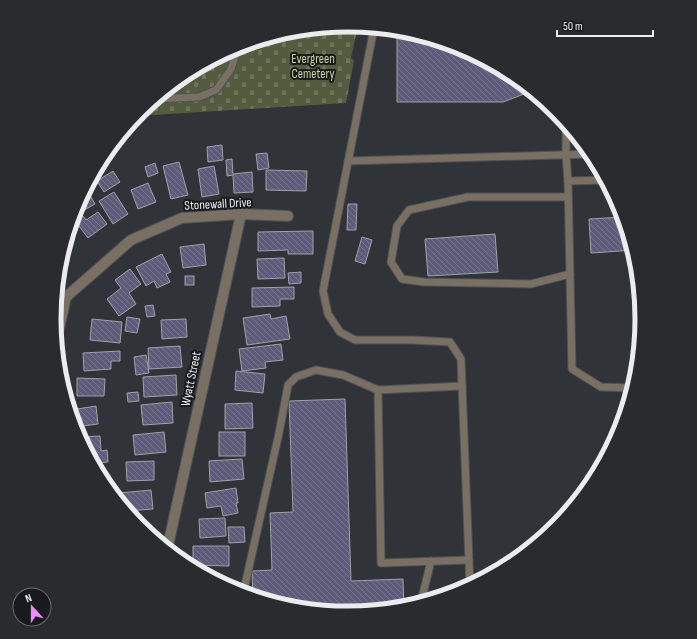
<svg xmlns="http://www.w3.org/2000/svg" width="697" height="639" viewBox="0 0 697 639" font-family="'Sofia Sans Condensed',sans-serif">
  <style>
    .cemetery { fill: url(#cemetery-stones) }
    .building { fill: url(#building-back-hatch); stroke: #a1a1a8 }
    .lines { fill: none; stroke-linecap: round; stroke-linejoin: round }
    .lane-casing { stroke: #4e5155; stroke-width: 9 }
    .street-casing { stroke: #4e5155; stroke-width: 12 }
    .lane { stroke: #796f63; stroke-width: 7 }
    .street { stroke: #796f63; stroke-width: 10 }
    .labels { text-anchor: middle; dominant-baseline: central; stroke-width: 4; stroke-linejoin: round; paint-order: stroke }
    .park-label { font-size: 13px; fill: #c4d89f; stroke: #191a1d }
    .street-label { font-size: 13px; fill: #eaecef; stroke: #191a1d }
    .rim { fill: none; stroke: #eaecef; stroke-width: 5 }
  </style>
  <defs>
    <pattern id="cemetery-stones" width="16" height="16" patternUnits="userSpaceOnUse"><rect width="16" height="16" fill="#535c3f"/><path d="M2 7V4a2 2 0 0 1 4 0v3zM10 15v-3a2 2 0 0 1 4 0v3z" fill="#6c745b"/></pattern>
    <pattern id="building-back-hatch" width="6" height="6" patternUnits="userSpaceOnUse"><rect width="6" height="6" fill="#5c5c7a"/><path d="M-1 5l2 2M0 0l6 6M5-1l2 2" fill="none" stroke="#74748d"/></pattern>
  </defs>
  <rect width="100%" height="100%" fill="#303338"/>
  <polygon class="cemetery" points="349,25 358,26 351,58 354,61 346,103 137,116 140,111 185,75 236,47 291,31"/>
  <g class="building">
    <polygon points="397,30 406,31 461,48 512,75 532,91 503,102 397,102"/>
    <polygon points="222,145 223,160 208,162 207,147"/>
    <polygon points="267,153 269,168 258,170 256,154"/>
    <polygon points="232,159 233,174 252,172 253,192 234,193 233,175 227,176 226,160"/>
    <polygon points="179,162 188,195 171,199 163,166"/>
    <polygon points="155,163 158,173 148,177 145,167"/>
    <polygon points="214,166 219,194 202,197 198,169"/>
    <polygon points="266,170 307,171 306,191 266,190"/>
    <polygon points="113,171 120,182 104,192 97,181"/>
    <polygon points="148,183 156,202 138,209 131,190"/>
    <polygon points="87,190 95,204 81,212 77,205"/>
    <polygon points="114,192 128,214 113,224 99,201"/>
    <polygon points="348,204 357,204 356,230 347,230"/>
    <polygon points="76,207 86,220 98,212 107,224 88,238 73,218"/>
    <polygon points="624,217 634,250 591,253 589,219"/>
    <polygon points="313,231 313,254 288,254 288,250 258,251 258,232"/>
    <polygon points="495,234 498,272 428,276 425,239"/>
    <polygon points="362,237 372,240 365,264 355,261"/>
    <polygon points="204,244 206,265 183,268 180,247"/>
    <polygon points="162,254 171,272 166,274 170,282 157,288 154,281 146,286 136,267"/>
    <polygon points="284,258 285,278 258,279 257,259"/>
    <polygon points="130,269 141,284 129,293 136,304 119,316 107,299 121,288 115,280"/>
    <polygon points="301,272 301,283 289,284 288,273"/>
    <rect x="185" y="276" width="9" height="9"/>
    <polygon points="294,287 294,299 280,299 280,306 252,307 252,288"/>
    <polygon points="153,305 155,316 147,317 145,306"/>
    <polygon points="270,314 271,319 286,316 290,339 247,345 243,318"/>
    <polygon points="127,317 140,319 137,333 125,331"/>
    <polygon points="92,319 122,322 120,343 90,340"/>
    <polygon points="186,319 187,337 162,339 161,320"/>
    <polygon points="281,344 283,360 265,362 266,368 242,371 239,349"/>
    <polygon points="180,346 182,367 149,369 148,348"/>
    <polygon points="120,351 120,361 111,361 111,369 84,371 83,353"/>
    <polygon points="146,355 149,373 136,375 134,357"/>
    <polygon points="236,371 265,374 263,393 235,390"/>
    <polygon points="176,375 177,395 144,397 143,377"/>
    <polygon points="77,378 105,379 104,396 77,396"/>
    <polygon points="138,392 139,401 128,402 127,393"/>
    <polygon points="345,399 351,581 403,579 404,609 333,613 291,608 253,597 252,571 272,570 270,513 293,512 289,401"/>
    <polygon points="172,402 173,423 143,425 141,405"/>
    <polygon points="252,403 253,428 225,429 225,404"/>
    <polygon points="96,406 98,424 75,427 71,410"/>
    <polygon points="164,432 166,452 135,455 133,435"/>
    <rect x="219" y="432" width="26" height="24"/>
    <polygon points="100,436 101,451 107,450 108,462 93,463 92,455 89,455 79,437"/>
    <polygon points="242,459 244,479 210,482 209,461"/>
    <polygon points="154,461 154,480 127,481 126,462"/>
    <polygon points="98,473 104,473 105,485 104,483"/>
    <polygon points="236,488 238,503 236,503 238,513 223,516 221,506 207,508 205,493"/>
    <polygon points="151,490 153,509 127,511 120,503 119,493"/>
    <polygon points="142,518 143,530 133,519"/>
    <polygon points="225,518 226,536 200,538 199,519"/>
    <polygon points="228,527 244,527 245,542 229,543"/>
    <polygon points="193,546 229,546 229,566 193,565"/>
  </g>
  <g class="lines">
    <defs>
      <g id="lane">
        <polyline points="374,28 323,291 328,314 340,332 355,340 412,340 450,342 461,359 470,587"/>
        <polyline points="155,99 199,97 216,90 231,69 238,47"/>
        <polyline points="566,123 566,155 568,181 572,369 601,387 634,388"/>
        <polyline points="348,161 592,154"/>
        <polyline points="568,181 606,180"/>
        <polyline points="568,197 468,197 409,210 397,226 391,262 402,279 424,282 531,284 570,274"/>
        <polyline points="462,386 378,390 381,563 469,560"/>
        <polyline points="243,594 279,433 288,385 296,377 316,370 343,375 378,390"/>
        <polyline points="415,605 421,602 431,561"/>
      </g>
      <g id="street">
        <polyline points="56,302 66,297 131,240 182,218 241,214 288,216"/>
        <polyline points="56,342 66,297"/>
        <polyline points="167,550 241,214"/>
      </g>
    </defs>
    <use href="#lane" class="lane-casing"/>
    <use href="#street" class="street-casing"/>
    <use href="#lane" class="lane"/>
    <use href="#street" class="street"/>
  </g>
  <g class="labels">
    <g class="park-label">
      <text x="313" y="59">Evergreen<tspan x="313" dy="15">Cemetery</tspan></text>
    </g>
    <g class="street-label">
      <text transform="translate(218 204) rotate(-3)">Stonewall Drive</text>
      <text transform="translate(191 379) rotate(-78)">Wyatt Street</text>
    </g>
  </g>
  <path d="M0 0H697V639H0ZM61 319a287 287 0 1 1 574 0a287 287 0 1 1-574 0Z" fill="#2a2b2e" fill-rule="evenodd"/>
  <path class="rim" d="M61 319a287 287 0 1 1 574 0a287 287 0 1 1-574 0Z"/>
  <g transform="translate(32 607) rotate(339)"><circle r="19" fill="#191a1d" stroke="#6d6e71"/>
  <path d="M0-3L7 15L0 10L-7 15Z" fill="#ec8cfb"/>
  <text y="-6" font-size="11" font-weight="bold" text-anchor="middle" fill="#eaecef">N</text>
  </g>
  <path d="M557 30v6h96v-6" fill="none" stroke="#eaecef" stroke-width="2"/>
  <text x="563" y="30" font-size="12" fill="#eaecef" stroke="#191a1d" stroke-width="3" paint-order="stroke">50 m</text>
</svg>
